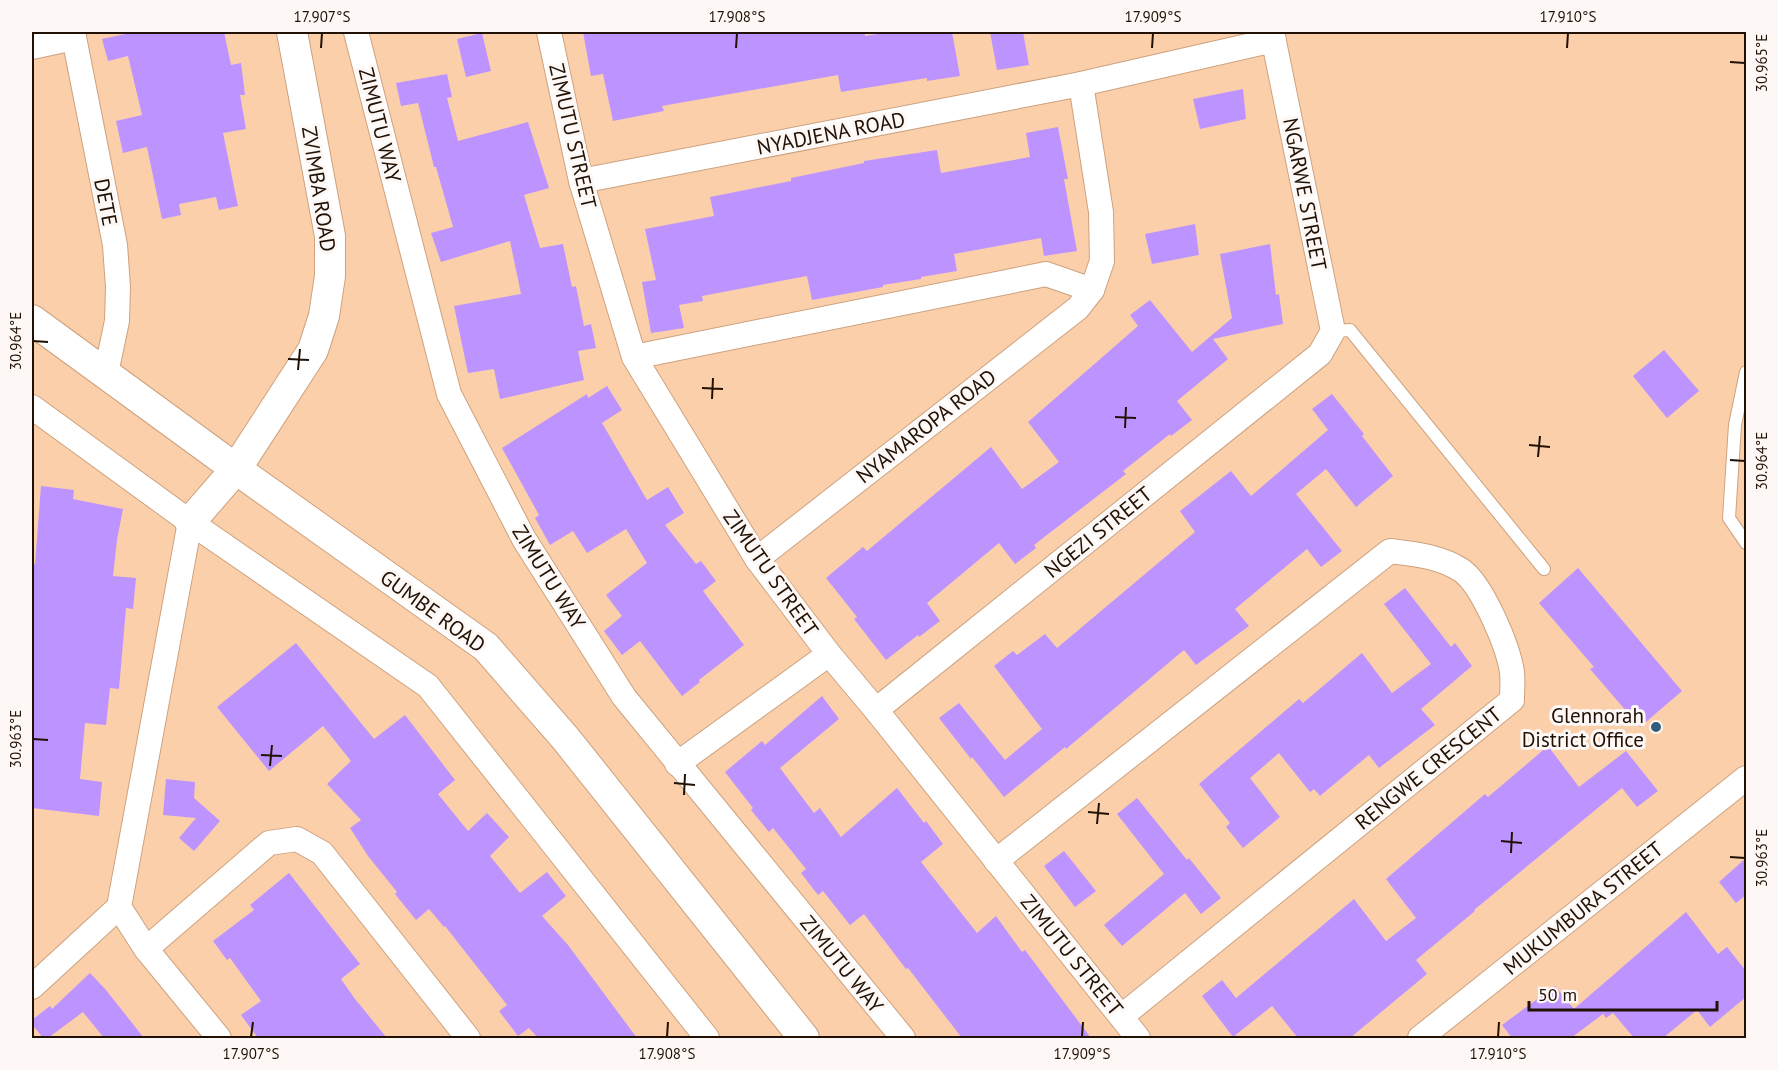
<svg xmlns="http://www.w3.org/2000/svg" width="1778" height="1070" viewBox="0 0 1778 1070" font-family="'PT Sans',sans-serif">
  <style>
    .building { fill: #bd94ff }
    .lines { fill: none; stroke-linecap: round; stroke-linejoin: round }
    .service-casing { stroke: #cda27f; stroke-width: 14 }
    .minor-casing { stroke: #cda27f; stroke-width: 26 }
    .tertiary-casing { stroke: #cda27f; stroke-width: 32 }
    .service { stroke: #fff; stroke-width: 12 }
    .minor { stroke: #fff; stroke-width: 24 }
    .tertiary { stroke: #fff; stroke-width: 30 }
    .ticks { fill: none; stroke: #211105; stroke-width: 2 }
    .poi-dot { fill: #2f5d7c; stroke: #fdf8f5; stroke-width: 2 }
    .labels { text-anchor: middle; dominant-baseline: central; stroke-width: 6; stroke-linejoin: round; paint-order: stroke }
    .street-label { font-size: 21px; fill: #211105; stroke: #fdf8f5 }
    .poi-label { font-size: 21px; fill: #211105; stroke: #fdf8f5; text-anchor: end }
    .neatline { fill: none; stroke: #211105; stroke-width: 2 }
    .ticks-label { font-size: 15px; text-anchor: middle; fill: #211105 }
  </style>
  <rect width="100%" height="100%" fill="#fbcfaa"/>
  <g class="building">
    <polygon points="135,32 224,32 231,65 241,63 245,95 240,95 246,129 223,133 238,206 219,210 216,197 179,204 181,215 162,219 147,147 123,153 116,121 142,115 128,56 108,61 102,39"/>
    <polygon points="583,32 865,32 865,36 890,32 952,32 960,76 927,81 927,78 841,92 838,75 662,106 664,111 613,121 603,74 591,76"/>
    <polygon points="990,32 1023,32 1029,65 997,70"/>
    <polygon points="482,33 491,71 466,77 457,39"/>
    <polygon points="447,74 452,97 447,98 458,141 528,122 549,188 524,195 540,248 563,244 572,287 576,286 584,326 591,324 596,348 578,351 584,380 500,399 494,369 468,373 454,306 521,294 510,241 441,262 431,233 453,227 436,167 434,167 418,103 401,106 396,83"/>
    <polygon points="1243,89 1246,119 1200,129 1193,99"/>
    <polygon points="1058,127 1068,179 1064,179 1077,251 1044,256 1041,238 954,254 957,271 921,277 921,279 883,285 883,287 812,300 807,276 702,296 703,301 679,305 684,328 651,333 642,282 656,280 645,229 714,216 710,197 791,181 791,178 864,163 864,161 937,150 941,173 1030,157 1026,133"/>
    <polygon points="1195,224 1199,255 1152,264 1145,234"/>
    <polygon points="1270,244 1276,295 1279,294 1283,324 1213,339 1228,359 1177,401 1192,420 1171,436 1170,434 1123,471 1126,474 1034,545 1036,548 1015,564 999,543 927,603 940,621 919,637 918,635 886,660 854,619 857,617 826,578 863,547 867,551 991,447 1022,489 1029,484 1059,462 1028,422 1138,326 1130,315 1150,300 1192,352 1232,318 1220,254"/>
    <polygon points="1664,350 1699,391 1667,418 1633,376"/>
    <polygon points="607,386 622,410 602,423 647,500 668,487 684,513 665,525 696,564 701,561 716,581 703,591 744,645 699,680 700,682 682,696 640,641 622,655 604,631 622,616 606,595 647,563 626,529 587,553 573,531 550,545 535,518 539,515 502,448 587,394 588,398"/>
    <polygon points="1332,394 1364,434 1362,436 1393,476 1356,507 1326,469 1296,494 1342,551 1321,567 1307,549 1235,609 1249,626 1196,665 1184,650 1066,749 1065,747 1004,797 972,757 971,759 939,718 959,703 1005,760 1042,729 994,666 1013,651 1017,655 1045,634 1057,648 1195,532 1180,511 1231,471 1251,496 1328,430 1312,409"/>
    <polygon points="41,486 74,490 73,499 123,509 117,540 113,576 136,578 133,609 126,608 119,689 110,688 106,725 85,723 80,779 102,782 99,816 32,808 32,564 35,564"/>
    <polygon points="1578,568 1682,691 1640,727 1590,669 1594,667 1539,603"/>
    <polygon points="1405,588 1451,647 1455,643 1472,666 1421,709 1435,725 1379,768 1369,755 1320,796 1314,789 1310,792 1279,753 1250,778 1280,817 1243,848 1226,827 1230,823 1199,784 1299,699 1303,703 1362,653 1392,693 1431,664 1384,604"/>
    <polygon points="296,643 374,739 405,715 455,780 438,794 468,831 487,813 509,837 490,856 520,893 547,872 566,896 542,916 568,945 637,1038 538,1038 529,1028 518,1036 499,1011 507,1005 445,926 444,927 429,909 416,920 395,894 397,892 368,856 350,828 361,820 327,784 351,761 323,726 269,771 217,707"/>
    <polygon points="822,696 839,719 780,768 814,813 820,808 841,837 897,788 924,823 926,821 943,844 921,862 977,933 996,916 1022,952 1025,950 1091,1038 962,1038 908,968 906,969 864,914 850,925 823,891 818,895 801,873 806,869 773,828 769,832 751,810 753,808 725,772 762,741 765,745"/>
    <polygon points="1548,746 1579,787 1626,751 1658,791 1637,807 1622,788 1474,910 1475,911 1416,960 1427,974 1350,1038 1298,1038 1272,1006 1233,1037 1202,996 1222,980 1236,998 1354,899 1386,941 1416,918 1386,879 1485,794 1488,797"/>
    <polygon points="166,779 195,782 194,798 220,821 194,851 179,838 196,818 163,815"/>
    <polygon points="1137,798 1187,860 1189,858 1221,898 1201,914 1185,893 1122,946 1104,925 1164,874 1117,814"/>
    <polygon points="1064,851 1096,891 1075,907 1044,866"/>
    <polygon points="1746,858 1746,895 1736,903 1719,882"/>
    <polygon points="289,873 360,964 341,979 355,999 387,1038 258,1038 241,1015 261,1001 230,958 227,960 213,941 254,910 250,905"/>
    <polygon points="1686,912 1718,954 1727,947 1746,971 1746,997 1710,1027 1697,1010 1663,1038 1634,1038 1613,1013 1606,1018 1603,1014 1571,1038 1512,1038 1502,1025 1555,986 1574,1009"/>
    <polygon points="90,973 106,990 144,1038 104,1038 83,1012 48,1038 43,1038 32,1024 32,1020 50,1006 52,1009"/>
  </g>
  <g class="lines">
    <defs>
      <g id="service">
        <polyline points="1333,331 1350,330 1544,569"/>
        <polyline points="1746,372 1735,425 1729,518 1746,543"/>
      </g>
      <g id="minor">
        <polyline points="73,32 115,245 118,287 117,321 106,373"/>
        <polyline points="356,32 449,394 524,539 624,697 903,1038"/>
        <polyline points="549,32 581,181 634,357 757,559 829,654 876,710 1138,1038"/>
        <polyline points="32,47 74,38"/>
        <polyline points="581,181 1081,84 1274,40"/>
        <polyline points="634,357 1046,274 1092,290"/>
        <polyline points="32,407 190,522 428,686 707,1038"/>
        <polyline points="190,522 119,907 146,949 219,1038"/>
        <polyline points="757,559 1078,308 1092,290 1102,261 1101,212 1081,84"/>
        <polyline points="876,710 1320,354 1333,331 1272,32"/>
        <polyline points="677,764 829,654"/>
        <path d="M996 861 1390 551C1414 554 1439 556 1461 570 1482 584 1508 646 1512 672 1513 681 1512 691 1512 700L1122 1016"/>
        <polyline points="146,949 269,843 297,839 322,853 468,1038"/>
        <polyline points="32,987 119,907"/>
        <polyline points="1420,1038 1746,778"/>
      </g>
      <g id="tertiary">
        <polyline points="32,320 236,469 486,647 566,739 804,1038"/>
        <polyline points="190,522 236,469 313,350 324,316 330,276 330,236 292,32"/>
      </g>
    </defs>
    <use href="#service" class="service-casing"/>
    <use href="#minor" class="minor-casing"/>
    <use href="#tertiary" class="tertiary-casing"/>
    <use href="#service" class="service"/>
    <use href="#minor" class="minor"/>
    <use href="#tertiary" class="tertiary"/>
  </g>
  <path class="ticks" d="M321 48 322 33M736 48 737 33M1152 48 1153 33M1567 48 1568 33M1730 62 1745 63M33 341 48 342M288 359 309 360M298 370 300 349M702 388 723 389M712 399 713 378M1115 417 1136 418M1125 428 1126 407M1529 445 1550 447M1538 457 1540 436M1730 460 1745 461M33 739 48 740M261 755 282 756M270 766 272 745M674 783 695 785M684 795 685 774M1088 812 1109 814M1097 824 1099 803M1501 841 1522 843M1511 853 1512 832M1730 857 1745 858M251 1037 253 1022M667 1037 668 1022M1082 1037 1083 1022M1498 1037 1499 1022"/>
  <circle class="poi-dot" cx="1656" cy="727" r="6"/>
  <g class="labels">
    <g class="street-label">
      <text transform="translate(380 125) rotate(76)">ZIMUTU WAY</text>
      <text transform="translate(831 133) rotate(-11)">NYADJENA ROAD</text>
      <text transform="translate(573 136) rotate(77)">ZIMUTU STREET</text>
      <text transform="translate(319 189) rotate(81)">ZVIMBA ROAD</text>
      <text transform="translate(1305 194) rotate(79)">NGARWE STREET</text>
      <text transform="translate(106 202) rotate(79)">DETE</text>
      <text transform="translate(926 426) rotate(-38)">NYAMAROPA ROAD</text>
      <text transform="translate(1098 532) rotate(-39)">NGEZI STREET</text>
      <text transform="translate(771 573) rotate(55)">ZIMUTU STREET</text>
      <text transform="translate(549 577) rotate(58)">ZIMUTU WAY</text>
      <text transform="translate(433 611) rotate(36)">GUMBE ROAD</text>
      <text transform="translate(1428 768) rotate(-39)">RENGWE CRESCENT</text>
      <text transform="translate(1583 908) rotate(-39)">MUKUMBURA STREET</text>
      <text transform="translate(1072 955) rotate(51)">ZIMUTU STREET</text>
      <text transform="translate(842 964) rotate(51)">ZIMUTU WAY</text>
    </g>
    <g class="poi-label">
      <text x="1644" y="715">Glennorah<tspan x="1644" dy="24">District Office</tspan></text>
    </g>
  </g>
  <rect width="1778" height="1070" fill="none" stroke="#fdf8f5" stroke-width="66"/>
  <path d="M1529 1001v9h188v-9" fill="none" stroke="#211105" stroke-width="3"/>
  <text x="1538" y="1001" font-size="18" fill="#211105" stroke="#fdf8f5" stroke-width="4.5" paint-order="stroke">50 m</text>
  <rect x="33" y="33" width="1712" height="1004" class="neatline"/>
  <g class="ticks-label">
    <text x="322" y="22">17.907°S</text>
    <text x="737" y="22">17.908°S</text>
    <text x="1153" y="22">17.909°S</text>
    <text x="1568" y="22">17.910°S</text>
    <text transform="translate(1762 63) rotate(-90)" y="5">30.965°E</text>
    <text transform="translate(16 341) rotate(-90)" y="5">30.964°E</text>
    <text transform="translate(1762 461) rotate(-90)" y="5">30.964°E</text>
    <text transform="translate(16 739) rotate(-90)" y="5">30.963°E</text>
    <text transform="translate(1762 858) rotate(-90)" y="5">30.963°E</text>
    <text x="251" y="1059">17.907°S</text>
    <text x="667" y="1059">17.908°S</text>
    <text x="1082" y="1059">17.909°S</text>
    <text x="1498" y="1059">17.910°S</text>
  </g>
</svg>
